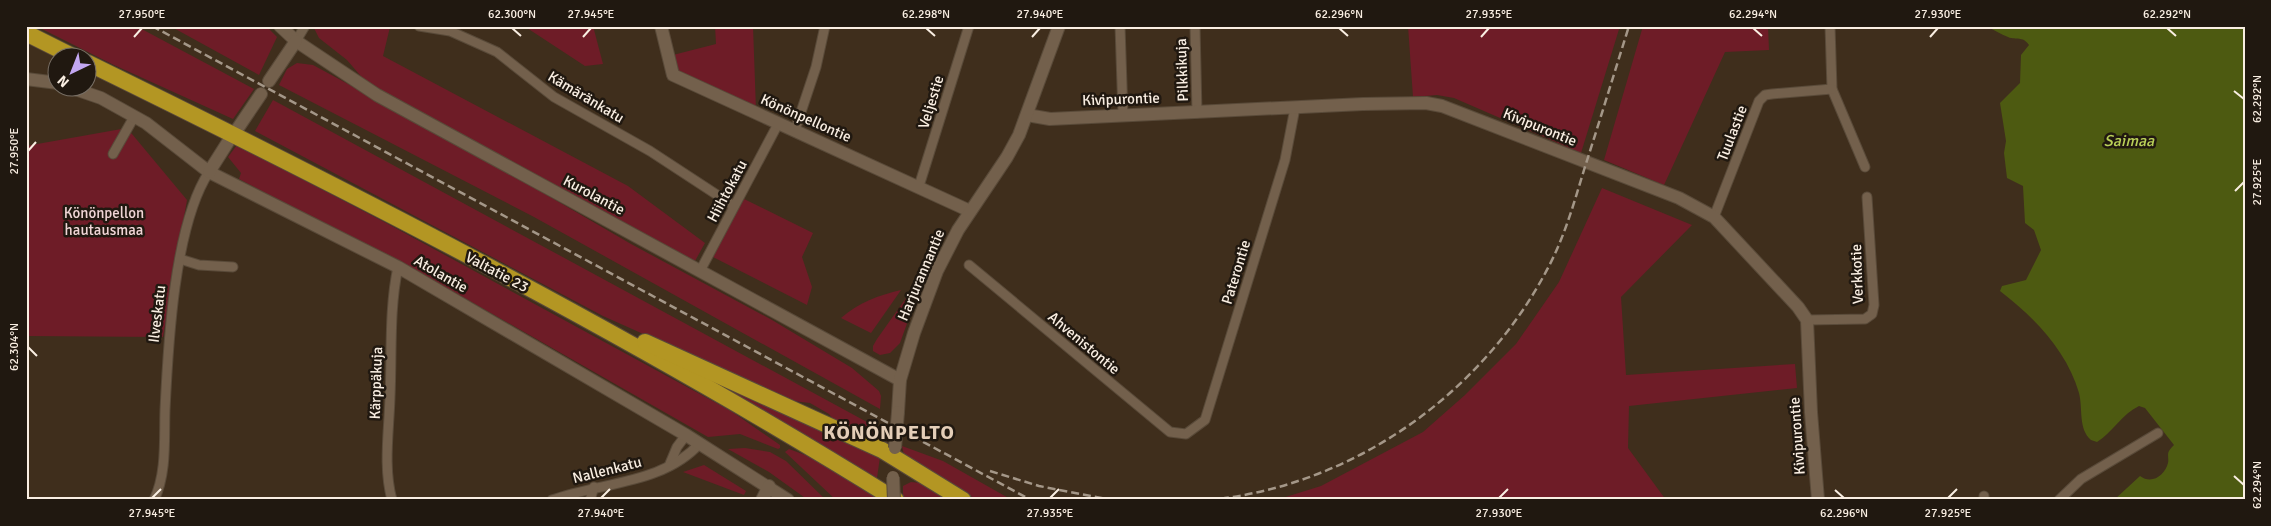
<svg xmlns="http://www.w3.org/2000/svg" width="2271" height="526" viewBox="0 0 2271 526" font-family="Signika,sans-serif">
  <style>
    .green { fill: #6e1c27 }
    .water { fill: #4d5a11 }
    .lines { fill: none; stroke-linecap: round; stroke-linejoin: round }
    .street-casing { stroke: #594a39; stroke-width: 11 }
    .secondary-casing { stroke: #594a39; stroke-width: 14 }
    .highway-casing { stroke: #594a39; stroke-width: 18 }
    .street { stroke: #73604c; stroke-width: 9 }
    .secondary { stroke: #73604c; stroke-width: 12 }
    .highway { stroke: #b39623; stroke-width: 16 }
    .rail { stroke: #a49788; stroke-width: 2.5; stroke-dasharray: 8 4; stroke-linecap: butt }
    .secondary-bridge-casing { stroke: #594a39; stroke-width: 14; stroke-linecap: butt }
    .secondary-bridge { stroke: #73604c; stroke-width: 12 }
    .ticks { fill: none; stroke: #f9eee2; stroke-width: 2 }
    .labels { text-anchor: middle; dominant-baseline: central; stroke-width: 5; stroke-linejoin: round; paint-order: stroke }
    .street-label { font-size: 15px; fill: #f9eee2; stroke: #201810 }
    .park-label { font-size: 15px; fill: #f0d5d6; stroke: #201810 }
    .water-label { font-size: 16px; font-style: italic; fill: #b9d058; stroke: #201810 }
    .district-label { font-size: 20px; font-weight: bold; letter-spacing: 1px; fill: #e4ceb8; stroke: #201810 }
    .neatline { fill: none; stroke: #f9eee2; stroke-width: 2 }
    .ticks-label { font-size: 12px; text-anchor: middle; fill: #f9eee2 }
  </style>
  <rect width="100%" height="100%" fill="#3f2e1c"/>
  <g class="green">
    <polygon points="36,26 136,26 254,89 233,119 114,65"/>
    <polygon points="170,26 266,26 277,37 259,75"/>
    <polygon points="313,26 390,27 383,56 628,186 705,243 695,261 377,95 347,60 319,38"/>
    <polygon points="524,26 593,26 603,64 585,66"/>
    <polygon points="715,26 753,26 756,110 678,72 673,55 716,44"/>
    <polygon points="1408,26 1620,26 1581,153 1454,98 1437,95 1413,97"/>
    <polygon points="1643,26 1768,26 1769,50 1725,52 1664,185 1604,160"/>
    <polygon points="297,63 313,65 457,143 631,244 772,320 852,368 879,391 881,396 880,409 534,217 279,85 287,69"/>
    <polygon points="273,100 878,428 876,439 837,424 829,414 810,403 793,401 603,316 255,131"/>
    <polygon points="127,128 187,200 163,337 26,336 26,146"/>
    <polygon points="237,145 388,224 731,411 780,445 780,448 778,449 740,434 708,437 468,300 239,179 241,173 228,157"/>
    <polygon points="1602,188 1692,225 1621,297 1626,375 1795,364 1797,388 1629,406 1628,448 1666,500 1276,500 1321,486 1423,432 1465,395 1516,344 1559,282"/>
    <polygon points="744,199 813,233 802,257 812,287 807,305 711,256"/>
    <polygon points="934,246 938,249 919,290 900,343 890,353 880,355 873,351 873,346 877,339 911,291"/>
    <path d="M901 290 871 333 841 318C858 303 879 295 901 290Z"/>
    <polygon points="651,350 880,457 877,478"/>
    <polygon points="902,446 943,461 1012,500 976,500 966,492 912,464 904,455"/>
    <polygon points="745,448 770,452 786,461 826,500 808,500 769,472 728,449"/>
    <polygon points="789,449 813,458 878,495 878,500 836,500 785,452"/>
    <polygon points="704,465 746,491 744,495 683,472"/>
    <polygon points="911,482 921,483 948,500 909,500 903,497 903,486"/>
  </g>
  <path class="water" d="M1985 26H2245V500H2114L2140 476C2152 485 2165 475 2168 463 2169 459 2167 454 2169 451 2170 449 2172 447 2174 445L2145 408 2139 406C2122 414 2113 432 2097 442L2091 440C2078 429 2083 408 2079 393 2067 351 2034 317 2000 291L2002 286 2026 280 2041 250 2034 230 2025 223 2023 186 2007 178 2004 153 2006 141 2000 103 2020 83 2021 55 2029 45C2022 35 2017 41 2008 37 2000 34 1993 29 1985 26Z"/>
  <g class="lines">
    <defs>
      <g id="street">
        <polyline points="419,26 450,31 497,52 554,97 650,151 734,206"/>
        <polyline points="1120,26 1123,115"/>
        <polyline points="1195,26 1197,113"/>
        <polyline points="1830,26 1832,89 1865,167"/>
        <polyline points="296,41 305,26"/>
        <polyline points="795,130 816,67 825,26"/>
        <polyline points="113,154 134,117"/>
        <polyline points="919,186 969,26"/>
        <polyline points="1714,217 1759,101 1765,95 1772,94 1832,89"/>
        <polyline points="180,259 199,265 233,267"/>
        <polyline points="969,265 1170,432 1186,434 1205,420 1285,160 1295,108"/>
        <polyline points="700,271 778,124"/>
        <polyline points="1807,320 1865,319 1872,314 1874,305 1867,197"/>
        <polyline points="669,466 677,447 686,435"/>
        <polyline points="1984,496 1984,500"/>
        <path d="M154 500C167 473 164 439 165 410 168 346 174 225 209 172"/>
        <path d="M392 500C383 467 389 431 390 397 392 354 389 309 398 267"/>
        <path d="M552 500C601 482 664 484 700 443"/>
        <polyline points="590,500 594,487"/>
        <polyline points="2059,500 2081,479 2158,433"/>
      </g>
      <g id="secondary">
        <polyline points="280,26 296,41 377,95 900,380"/>
        <polyline points="661,26 673,75 970,211"/>
        <polyline points="26,79 58,83"/>
        <polyline points="269,81 296,41"/>
        <polyline points="72,88 101,98 146,123 209,172 398,267 686,435 788,500"/>
        <polyline points="1027,115 1050,119 1363,104 1426,103 1442,106 1679,198 1714,217 1798,307 1807,320 1811,412 1818,500"/>
        <polyline points="238,128 261,94"/>
        <polyline points="209,172 228,142"/>
        <polyline points="898,412 900,380 914,333 937,271 958,230 1007,157 1019,135 1059,26"/>
        <polyline points="762,500 769,486"/>
      </g>
      <g id="highway">
        <polyline points="26,33 76,58"/>
        <path d="M88 63C362 197 636 338 896 500"/>
        <polyline points="645,342 882,450 963,500"/>
      </g>
    </defs>
    <use href="#street" class="street-casing"/>
    <use href="#secondary" class="secondary-casing"/>
    <use href="#highway" class="highway-casing"/>
    <use href="#street" class="street"/>
    <use href="#secondary" class="secondary"/>
    <use href="#highway" class="highway"/>
    <g class="rail">
      <polyline points="152,26 1031,500"/>
      <polyline points="990,471 1039,486 1112,500"/>
      <path d="M1209 500C1353 486 1483 394 1549 266 1565 235 1574 203 1584 170 1599 123 1614 74 1629 26"/>
    </g>
    <defs>
      <g id="secondary-bridge">
        <polyline points="895,448 898,412"/>
        <polyline points="893,477 894,500"/>
      </g>
    </defs>
    <use href="#secondary-bridge" class="secondary-bridge-casing"/>
    <use href="#secondary-bridge" class="secondary-bridge"/>
  </g>
  <path class="ticks" d="M512 28 521 36M926 28 935 36M1339 28 1348 36M1753 28 1762 36M2167 28 2176 36M134 37 142 28M583 37 591 28M1032 37 1040 28M1481 37 1489 28M1930 37 1938 28M2234 91 2244 99M28 151 36 142M2235 191 2244 182M28 347 37 356M2234 476 2244 485M1835 490 1844 498M152 498 161 489M601 498 610 489M1050 498 1059 489M1499 498 1508 489M1948 498 1957 489"/>
  <g class="labels">
    <g class="street-label">
      <text transform="translate(1182 70) rotate(-92)">Pilkkikuja</text>
      <text transform="translate(586 97) rotate(31)">Kämäränkatu</text>
      <text transform="translate(1121 99) rotate(-2)">Kivipurontie</text>
      <text transform="translate(931 102) rotate(-73)">Veljestie</text>
      <text transform="translate(806 118) rotate(24)">Könönpellontie</text>
      <text transform="translate(1540 127) rotate(22)">Kivipurontie</text>
      <text transform="translate(1732 133) rotate(-69)">Tuulastie</text>
      <text transform="translate(727 191) rotate(-62)">Hiihtokatu</text>
      <text transform="translate(594 195) rotate(28)">Kurolantie</text>
      <text transform="translate(497 272) rotate(28)">Valtatie 23</text>
      <text transform="translate(1236 272) rotate(-73)">Paterontie</text>
      <text transform="translate(441 274) rotate(30)">Atolantie</text>
      <text transform="translate(1857 274) rotate(-92)">Verkkotie</text>
      <text transform="translate(921 275) rotate(-67)">Harjurannantie</text>
      <text transform="translate(157 314) rotate(-83)">Ilveskatu</text>
      <text transform="translate(1084 343) rotate(40)">Ahvenistontie</text>
      <text transform="translate(376 383) rotate(-88)">Kärppäkuja</text>
      <text transform="translate(1797 436) rotate(-94)">Kivipurontie</text>
      <text transform="translate(607 470) rotate(-14)">Nallenkatu</text>
    </g>
    <g class="park-label">
      <text x="104" y="213">Könönpellon<tspan x="104" dy="17">hautausmaa</tspan></text>
    </g>
    <g class="water-label">
      <text x="2129" y="141">Saimaa</text>
    </g>
    <g class="district-label">
      <text x="889" y="432">KÖNÖNPELTO</text>
    </g>
  </g>
  <rect width="2271" height="526" fill="none" stroke="#201810" stroke-width="55"/>
  <g transform="translate(72 72) rotate(223)"><circle r="24" fill="#201810" stroke="#776e64"/>
  <path d="M0-4L9 19L0 12L-9 19Z" fill="#c3a7f2"/>
  <text y="-8" font-size="14" font-weight="bold" text-anchor="middle" fill="#f9eee2">N</text>
  </g>
  <rect x="28" y="28" width="2216" height="470" class="neatline"/>
  <g class="ticks-label">
    <text x="142" y="18">27.950°E</text>
    <text x="512" y="18">62.300°N</text>
    <text x="591" y="18">27.945°E</text>
    <text x="926" y="18">62.298°N</text>
    <text x="1040" y="18">27.940°E</text>
    <text x="1339" y="18">62.296°N</text>
    <text x="1489" y="18">27.935°E</text>
    <text x="1753" y="18">62.294°N</text>
    <text x="1938" y="18">27.930°E</text>
    <text x="2167" y="18">62.292°N</text>
    <text transform="translate(2257 99) rotate(-90)" y="4">62.292°N</text>
    <text transform="translate(14 151) rotate(-90)" y="4">27.950°E</text>
    <text transform="translate(2257 182) rotate(-90)" y="4">27.925°E</text>
    <text transform="translate(14 347) rotate(-90)" y="4">62.304°N</text>
    <text transform="translate(2257 485) rotate(-90)" y="4">62.294°N</text>
    <text x="152" y="517">27.945°E</text>
    <text x="601" y="517">27.940°E</text>
    <text x="1050" y="517">27.935°E</text>
    <text x="1499" y="517">27.930°E</text>
    <text x="1844" y="517">62.296°N</text>
    <text x="1948" y="517">27.925°E</text>
  </g>
</svg>
